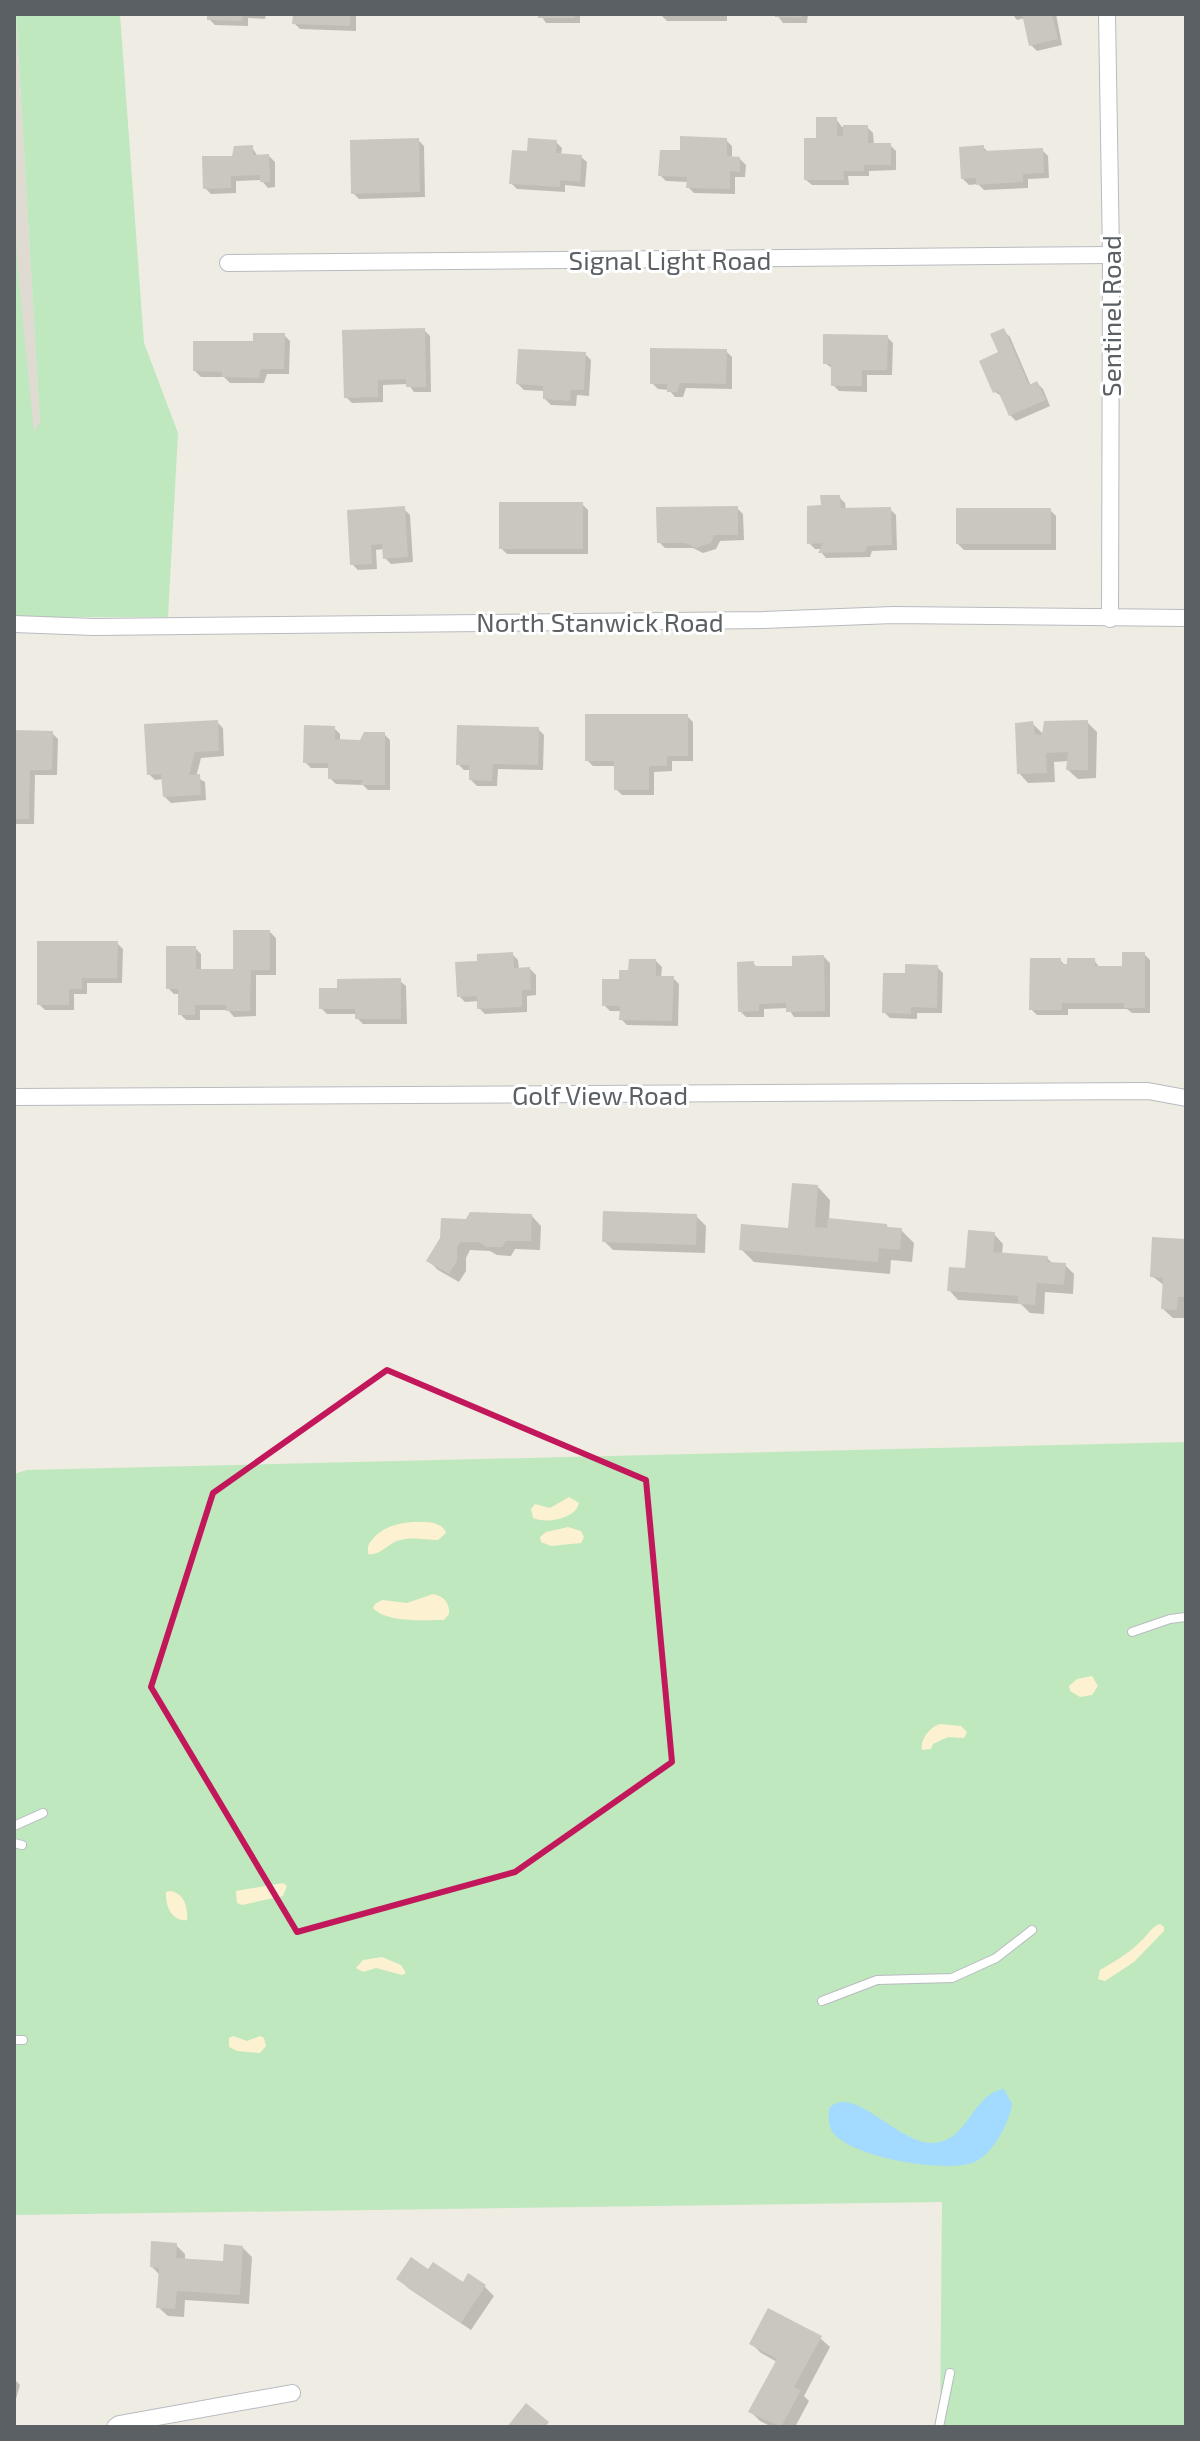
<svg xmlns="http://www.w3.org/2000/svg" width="1200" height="2441" viewBox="0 0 1200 2441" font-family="'Exo 2',sans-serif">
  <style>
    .education { fill: #dfdbd2 }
    .green { fill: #bfe8be }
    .sand { fill: #fcf1d0 }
    .water { fill: #a3daff }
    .shadow { fill: #0003 }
    .building { fill: #cac6c0 }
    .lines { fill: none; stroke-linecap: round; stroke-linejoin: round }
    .lane-casing { stroke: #b8bbc0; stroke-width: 10 }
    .street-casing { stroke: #b8bbc0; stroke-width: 18 }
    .lane { stroke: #fff; stroke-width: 8 }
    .street { stroke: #fff; stroke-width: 16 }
    .marked { fill: none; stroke: #c2185b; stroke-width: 6; stroke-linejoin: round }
    .labels { text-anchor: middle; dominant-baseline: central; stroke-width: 6; stroke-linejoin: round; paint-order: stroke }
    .street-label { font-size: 26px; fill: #5b6065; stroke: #fff }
  </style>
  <rect width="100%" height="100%" fill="#efece3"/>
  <polygon class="education" points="14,14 16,14 43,473 14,474"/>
  <g class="green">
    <polygon points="16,14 120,14 144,343 178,433 168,617 14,617 14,461 18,455 14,456 14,175 17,262 34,432 40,423"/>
    <polygon points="1186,1442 1186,2427 940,2427 942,2202 14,2215 14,1474 27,1470"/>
  </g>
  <g class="sand">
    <path d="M569 1497 579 1503C576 1519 546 1524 533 1518L531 1509 535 1504 550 1508Z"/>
    <path d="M413 1522C425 1522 441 1520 446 1533L438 1540C423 1540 412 1536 397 1541 387 1545 379 1556 368 1554V1546C377 1529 395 1523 413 1522Z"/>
    <polygon points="568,1527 581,1531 584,1537 581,1543 551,1546 541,1542 540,1537 546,1532"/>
    <path d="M433 1594C444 1596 450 1603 449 1614L444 1620C425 1620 386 1623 373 1608L375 1604 382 1600 407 1603Z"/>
    <polygon points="1092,1676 1098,1686 1092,1695 1080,1697 1070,1691 1069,1686 1077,1679"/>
    <path d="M940 1724 961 1726 967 1732 964 1738 948 1737 933 1744 931 1749 922 1750C920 1739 930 1727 940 1724Z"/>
    <polygon points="283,1883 287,1886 283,1896 242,1905 237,1903 236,1891"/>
    <path d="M169 1891C184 1892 188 1907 187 1920 172 1922 165 1906 166 1892Z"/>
    <path d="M1160 1924 1164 1927V1931L1134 1962 1105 1981 1098 1979 1100 1970C1114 1962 1129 1953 1140 1942 1148 1935 1151 1927 1160 1924Z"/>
    <polygon points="382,1957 401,1965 406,1973 402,1975 376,1968 363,1972 356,1968 363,1960"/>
    <polygon points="233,2036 247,2041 260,2036 264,2038 266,2046 260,2053 237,2051 229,2047 229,2038"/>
  </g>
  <path class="water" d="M1004 2089 1012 2104C1009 2124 992 2156 972 2163 944 2173 848 2157 832 2131 828 2123 828 2115 830 2107 854 2085 897 2142 931 2143 969 2143 971 2094 1004 2089Z"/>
  <g class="shadow">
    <polygon points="209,14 266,14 265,19 248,18 248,26 215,25 209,19"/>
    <polygon points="295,14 356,14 356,31 300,29 294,23"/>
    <polygon points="540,14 580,14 580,23 546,23"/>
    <polygon points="727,14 727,21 667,21 661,15"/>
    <polygon points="766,14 808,14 807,23 783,23 777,15"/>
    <polygon points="1012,14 1056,14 1062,45 1037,51 1031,45 1025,18 1017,20"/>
    <polygon points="836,119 842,127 867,127 873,133 874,145 890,145 896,151 896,170 869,171 869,176 848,176 849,185 812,185 806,180 818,140"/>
    <polygon points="418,140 424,146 425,197 359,199 353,193"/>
    <polygon points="726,140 732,146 732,159 740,159 746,165 745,177 735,177 735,194 694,193 688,187 689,182 666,181 660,175 682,153"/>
    <polygon points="556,142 562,148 561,155 581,157 587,162 585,187 565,185 565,192 517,189 511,183 529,153"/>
    <polygon points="252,147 258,157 269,156 275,162 275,187 268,188 261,180 236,181 236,193 211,194 205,188 233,158"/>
    <polygon points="983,147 989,153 1042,150 1048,156 1049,178 1028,179 1028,188 984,190 978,184 969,185 963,179"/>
    <polygon points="424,330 430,336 431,392 414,392 408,384 383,385 383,402 352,403 346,397"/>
    <polygon points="1004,331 1010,337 1031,386 1037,383 1043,389 1050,406 1016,421 1010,415 1003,397 995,392"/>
    <polygon points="284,335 290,341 289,374 267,374 264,383 230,383 224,377 201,377 195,371"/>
    <polygon points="887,337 893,343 892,375 867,375 867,392 839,391 833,385 833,369 825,363"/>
    <polygon points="726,351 732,357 732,389 686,388 683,397 675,397 669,390 658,389 652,383"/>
    <polygon points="585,354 591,360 589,396 577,395 576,406 551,405 545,399 545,391 524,390 518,384"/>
    <polygon points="839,497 845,503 846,510 890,509 896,515 897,550 872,551 870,557 826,558 821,552 823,549 815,549 809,543 823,507"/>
    <polygon points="582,504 588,510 588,554 507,554 501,548"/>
    <polygon points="737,508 743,514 744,540 720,541 716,549 703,553 693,548 665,548 659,542"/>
    <polygon points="404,509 410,515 413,562 391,564 385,558 384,549 376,550 377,569 358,570 352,564"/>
    <polygon points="1050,510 1056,516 1056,550 964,550 958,544"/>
    <polygon points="687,716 693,722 693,761 672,761 672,771 654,772 654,795 622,795 616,789 616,766 593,766 587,760"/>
    <polygon points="217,722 223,728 224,756 201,758 196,777 205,782 206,800 171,803 165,797 164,779 155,780 149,774"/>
    <polygon points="1087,722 1097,732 1096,778 1078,779 1068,770 1069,761 1054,762 1055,782 1028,783 1019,773 1033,724 1044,735"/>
    <polygon points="334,728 340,734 340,741 361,742 384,734 390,740 390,790 368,790 363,785 336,784 330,778 330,768 311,768 305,762"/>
    <polygon points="538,729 544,735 543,770 498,769 497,786 477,786 471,780 471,770 464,770 458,764"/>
    <polygon points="14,732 52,733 58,739 57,775 35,775 34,824 14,824"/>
    <polygon points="270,932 276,938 276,975 256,975 256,1016 234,1017 228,1010 200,1010 200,1020 186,1020 180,1014 180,994 174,994 168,988 195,948 201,954 201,971 235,971"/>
    <polygon points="117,943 123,949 122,983 87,983 87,994 74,994 74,1010 45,1010 39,1004"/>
    <polygon points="512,954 518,960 519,969 530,969 536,975 536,995 527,996 527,1012 485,1014 479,1008 479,1001 465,1002 459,996"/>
    <polygon points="1144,954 1150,960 1150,1013 1132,1013 1127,1009 1068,1009 1068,1015 1037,1015 1031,1009 1060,960 1069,969 1094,960 1100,968 1124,968"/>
    <polygon points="824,957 830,963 830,1017 794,1017 788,1008 764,1009 764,1017 746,1017 740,1011 753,963 758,968 794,968"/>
    <polygon points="656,961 662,967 661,978 673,978 679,984 678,1026 627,1025 621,1019 621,1011 610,1011 604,1005 630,972"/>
    <polygon points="937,967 943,973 942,1013 917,1013 917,1019 890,1018 884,1012 907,975"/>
    <polygon points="400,981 406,986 407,1024 363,1024 357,1018 357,1014 327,1014 321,1008"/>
    <polygon points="818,1187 830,1200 829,1220 886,1225 890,1229 901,1230 914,1243 912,1262 891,1260 890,1274 754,1262 741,1249 790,1230"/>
    <polygon points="532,1216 541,1226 540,1250 515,1249 511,1256 497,1255 490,1251 470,1250 466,1258 466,1271 459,1282 438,1270 428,1260 467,1221"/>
    <polygon points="696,1216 706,1226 705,1253 613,1250 604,1241"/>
    <polygon points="994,1234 1003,1244 1002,1254 1047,1258 1053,1264 1065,1265 1074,1274 1073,1294 1045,1292 1044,1314 1030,1313 1021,1304 958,1300 949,1290"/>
    <polygon points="1186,1241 1186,1318 1173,1318 1163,1309 1165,1286 1152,1276"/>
    <polygon points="176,2245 185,2254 185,2260 225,2263 243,2248 252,2257 249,2304 185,2300 184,2317 168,2316 158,2307 160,2275 152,2267"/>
    <polygon points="428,2272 463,2284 485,2287 494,2296 471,2330 408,2288 399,2279"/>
    <polygon points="820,2338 830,2347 804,2396 809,2401 795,2427 772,2427 760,2421 750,2411 777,2362 761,2353 751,2343"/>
    <polygon points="14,2379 20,2385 14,2406"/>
  </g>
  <g class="building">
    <polygon points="207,14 243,14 242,21 207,20"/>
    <polygon points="293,14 351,14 350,26 292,24"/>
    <rect x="538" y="14" width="37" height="4"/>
    <polygon points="775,14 802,14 802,18 775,17"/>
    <polygon points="1022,14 1052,14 1058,39 1029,46"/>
    <polygon points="816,117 837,117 837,136 843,136 843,125 868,125 868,143 891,143 891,165 864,165 864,171 843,171 844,180 804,180 804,138 816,138"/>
    <polygon points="680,136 727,138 727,156 740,157 740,172 730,171 730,189 686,188 687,177 658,176 660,150 680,150"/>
    <polygon points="419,138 420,192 351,194 350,140"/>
    <polygon points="528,138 557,140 556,153 582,155 580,182 560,180 560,187 509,184 512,150 527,151"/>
    <polygon points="253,145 253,155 269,154 270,182 260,182 260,175 231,176 231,188 203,189 202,156 232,156 234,146"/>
    <polygon points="984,145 984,151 1043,148 1044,173 1023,174 1023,182 976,185 976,178 961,179 959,147"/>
    <polygon points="425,328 426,387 406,387 406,379 378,380 378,397 344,398 342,330"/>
    <polygon points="1004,328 1029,385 1037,381 1046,400 1009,416 998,391 993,393 979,361 998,352 990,334"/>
    <polygon points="253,333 285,333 284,369 261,369 259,378 222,377 222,372 193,371 193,341 253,341"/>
    <polygon points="823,334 888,335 887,370 862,370 862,386 831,386 831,364 823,364"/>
    <polygon points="650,348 727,349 726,384 680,383 677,392 667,392 667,384 650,384"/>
    <polygon points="518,349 586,352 584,390 571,390 570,401 543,399 543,386 516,384"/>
    <polygon points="820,495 840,495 841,508 891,507 892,545 867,546 865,552 818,553 823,543 807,544 807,506 821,505"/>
    <rect x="499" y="502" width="84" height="47"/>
    <polygon points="405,506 408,557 383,559 382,544 371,545 372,564 350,565 347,510"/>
    <polygon points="738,506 738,535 714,535 711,543 696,548 685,543 657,543 656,507"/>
    <rect x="956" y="508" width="95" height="36"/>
    <polygon points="585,714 688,714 688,756 667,756 667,766 649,766 649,790 614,790 614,761 585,761"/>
    <polygon points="218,720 219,751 195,752 189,775 200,774 201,795 163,797 161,774 147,775 144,724"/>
    <polygon points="1088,720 1088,770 1066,770 1068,752 1046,753 1047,773 1017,774 1015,723 1033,721 1035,734 1042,735 1044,721"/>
    <polygon points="304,725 335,726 335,739 360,740 364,732 385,732 385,785 360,785 363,780 328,779 328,763 303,763"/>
    <polygon points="457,725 539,727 538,765 493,764 492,781 469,780 469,765 456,765"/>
    <polygon points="14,730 53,731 52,770 30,770 29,819 14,819"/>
    <polygon points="233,930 270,930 270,970 251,970 250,1011 226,1011 226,1005 195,1005 195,1015 178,1015 178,989 166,989 166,946 196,946 196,969 233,969"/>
    <polygon points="37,941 118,941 117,978 82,978 82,989 69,989 69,1005 37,1005"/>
    <polygon points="513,952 514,968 530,967 531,990 522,990 522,1007 477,1009 477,996 457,997 455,962 477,961 477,954"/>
    <polygon points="1122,952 1145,952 1145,1008 1124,1008 1124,1003 1062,1003 1062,1010 1029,1010 1030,958 1061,958 1061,964 1067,964 1067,958 1095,958 1095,966 1122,966"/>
    <polygon points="824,955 825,1011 786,1012 786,1003 759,1004 759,1011 738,1012 737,962 754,961 754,966 792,966 792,956"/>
    <polygon points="629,959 656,959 656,976 674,976 672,1021 619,1020 620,1006 602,1006 602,979 619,979 619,970 628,970"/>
    <polygon points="905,964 938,965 937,1008 911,1007 911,1014 882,1013 883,973 905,973"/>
    <polygon points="401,978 401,1019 355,1019 355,1009 319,1009 319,988 337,988 337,979"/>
    <polygon points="792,1183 818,1185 815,1227 827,1228 828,1218 887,1224 887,1227 902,1228 900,1250 879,1248 878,1262 739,1250 741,1224 788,1228"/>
    <polygon points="603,1211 697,1214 696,1245 602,1242"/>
    <polygon points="470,1212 532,1214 531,1241 506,1241 502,1247 486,1247 479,1242 461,1242 457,1247 457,1261 449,1274 426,1261 440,1238 441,1218 466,1219"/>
    <polygon points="968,1230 995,1232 993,1252 1048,1256 1047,1262 1066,1263 1064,1285 1037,1283 1035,1305 1018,1304 1018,1296 947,1291 949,1267 965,1268"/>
    <polygon points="1152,1237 1186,1239 1186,1297 1178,1297 1177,1310 1161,1309 1163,1278 1150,1277"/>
    <polygon points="151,2241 177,2243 176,2258 223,2261 224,2244 243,2246 240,2295 177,2291 175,2309 156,2308 159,2268 150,2267"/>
    <polygon points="411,2257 428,2269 433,2262 463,2282 468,2273 486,2285 461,2323 396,2279"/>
    <polygon points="768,2308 822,2336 794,2387 801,2390 781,2427 748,2412 777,2359 749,2344"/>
    <polygon points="526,2403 549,2422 545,2427 507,2427"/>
  </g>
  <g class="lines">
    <defs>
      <g id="lane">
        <polyline points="1132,1632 1170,1619 1186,1617"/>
        <polyline points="14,1826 43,1813"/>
        <polyline points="14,1843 22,1845"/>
        <polyline points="822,2001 877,1980 952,1978 996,1958 1032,1930"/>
        <polyline points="14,2040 23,2040"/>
        <polyline points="939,2427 950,2373"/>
      </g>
      <g id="street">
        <polyline points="1107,14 1111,255 1110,619"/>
        <polyline points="228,263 1111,255"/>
        <polyline points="14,624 94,627 763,620 893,615 1186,618"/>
        <polyline points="14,1097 1148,1091 1186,1098"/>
        <polyline points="115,2427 119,2424 292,2393"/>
      </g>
    </defs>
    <use href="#lane" class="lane-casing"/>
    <use href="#street" class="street-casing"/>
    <use href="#lane" class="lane"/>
    <use href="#street" class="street"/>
  </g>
  <path class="marked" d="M387 1370 646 1480 672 1762 515 1872 297 1932 151 1687 213 1493Z"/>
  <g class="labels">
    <g class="street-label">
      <text x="670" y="259">Signal Light Road</text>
      <text transform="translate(1110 316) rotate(-90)">Sentinel Road</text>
      <text x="600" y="621">North Stanwick Road</text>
      <text x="600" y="1094">Golf View Road</text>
    </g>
  </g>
  <rect width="1200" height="2441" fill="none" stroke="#5b6065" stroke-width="32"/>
</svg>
